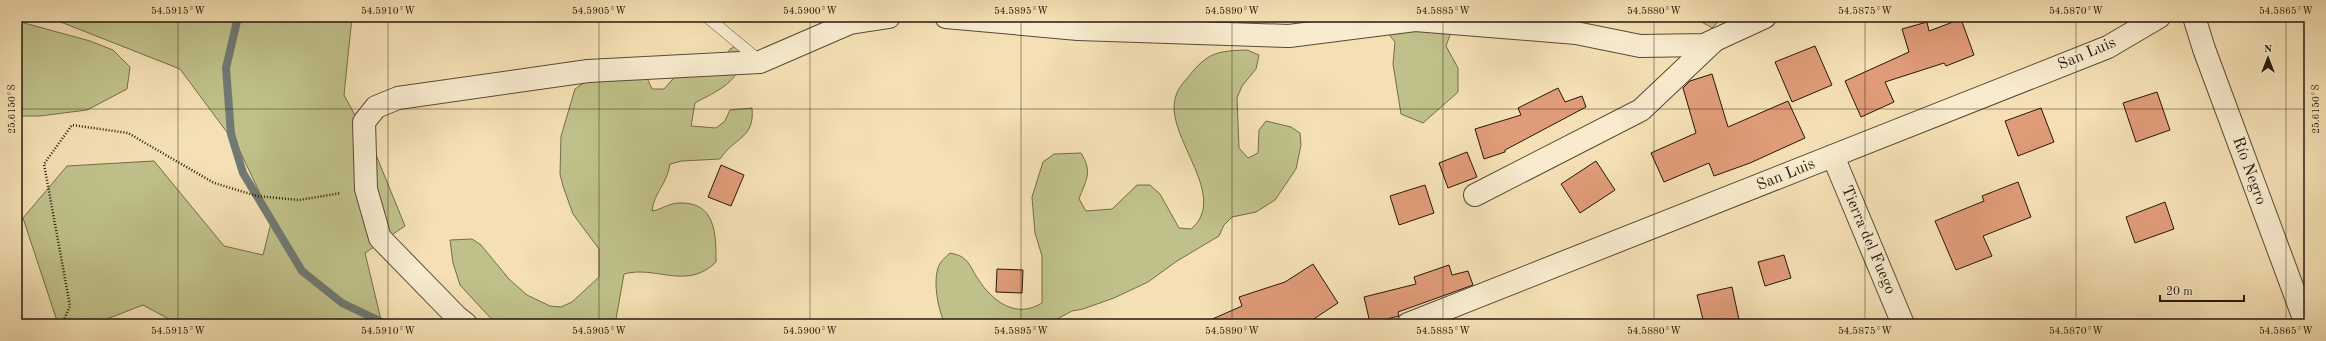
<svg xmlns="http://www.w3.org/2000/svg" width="2326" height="341" viewBox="0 0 2326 341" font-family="'Old Standard TT',serif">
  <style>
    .green { fill: #c0c18a; stroke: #746c4a }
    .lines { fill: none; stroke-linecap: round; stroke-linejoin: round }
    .stream { stroke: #707973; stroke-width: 8 }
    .building { fill: #e09b79; stroke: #27180a }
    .service-casing { stroke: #5a4a34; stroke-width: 12 }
    .minor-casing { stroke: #5a4a34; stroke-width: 24 }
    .path { stroke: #27180a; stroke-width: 2.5; stroke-dasharray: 1 2; stroke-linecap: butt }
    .service { stroke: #f8ebce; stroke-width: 11 }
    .minor { stroke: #f8ebce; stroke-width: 22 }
    .ticks { fill: none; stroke: #27180a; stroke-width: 1; stroke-opacity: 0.45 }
    .labels { text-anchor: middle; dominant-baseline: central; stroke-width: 3.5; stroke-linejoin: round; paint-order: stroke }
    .street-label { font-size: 16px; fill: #27180a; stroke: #f8ebce }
    .neatline { fill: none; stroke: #27180a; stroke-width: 1.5 }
    .ticks-label { font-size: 10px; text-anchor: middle; fill: #27180a }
  </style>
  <rect width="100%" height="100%" fill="#f4e0b4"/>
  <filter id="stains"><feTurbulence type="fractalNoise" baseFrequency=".005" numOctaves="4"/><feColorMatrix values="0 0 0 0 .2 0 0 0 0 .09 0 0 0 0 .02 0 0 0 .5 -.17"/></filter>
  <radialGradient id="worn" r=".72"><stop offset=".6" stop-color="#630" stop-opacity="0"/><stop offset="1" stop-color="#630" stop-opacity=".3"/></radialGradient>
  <g class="green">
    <polygon points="48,17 352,17 344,95 374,150 405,226 365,253 382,324 178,324 143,305 94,324 58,324 23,218 67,166 154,161 224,246 263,255 272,219 238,147 180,69"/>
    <polygon points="1693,17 1723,17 1712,28"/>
    <polygon points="17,21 90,41 113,50 130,67 127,89 87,110 40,116 17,116"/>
    <polygon points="1380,23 1454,24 1446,46 1458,68 1458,92 1423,123 1401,114 1393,64 1395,42"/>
    <path d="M740 44C740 50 742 60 740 66 734 85 711 94 695 103L691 126 716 128 725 121 730 110 752 108C755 139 734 137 720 159L682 161 670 164C667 185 654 192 652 211 660 210 670 203 678 203 716 201 716 234 716 262 687 291 656 265 624 274L616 319 618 324H496L460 285 453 263 450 240 472 239 481 245 509 279 527 295 550 306 561 307 572 302 599 277V249L573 214 563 186 560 174 561 136 575 89 585 82 647 78 652 89H664L680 71 717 68 730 49Z"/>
    <path d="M1247 50 1259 55 1256 69 1242 86 1237 98 1239 148 1248 158 1258 153 1259 130 1266 121 1291 127 1300 133 1301 145 1296 169 1275 200 1256 212 1232 217 1224 225 1219 236 1177 261 1148 282 1114 298 1083 309 1072 311 1048 324H945C938 310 931 276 941 262 943 259 947 256 950 253 954 254 959 255 962 257 970 262 973 272 978 279 993 302 1016 319 1042 303V256L1035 233 1032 197 1043 162 1054 154 1081 153C1093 172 1086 180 1079 199L1086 211 1112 209 1137 185H1150L1160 194 1179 228 1191 229C1232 195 1159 132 1177 93 1179 87 1185 81 1189 76 1208 52 1218 51 1247 50Z"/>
  </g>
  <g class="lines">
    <polyline class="stream" points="238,17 226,68 231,134 243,173 302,271 342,303 386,324"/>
  </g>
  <g class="building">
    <polygon points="1961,19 1974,55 1946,66 1944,63 1885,82 1894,102 1861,117 1845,81 1909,52 1902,29 1927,22 1929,31"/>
    <polygon points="1815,46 1832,85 1792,102 1775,62"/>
    <polygon points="1712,74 1728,127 1788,101 1805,138 1750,163 1714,176 1709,163 1664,182 1651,153 1696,133 1683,88 1690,81"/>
    <polygon points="1558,88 1565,102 1582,96 1586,107 1505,150 1505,152 1484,159 1475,129 1521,115 1518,108"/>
    <polygon points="2157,92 2170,130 2136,142 2123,103"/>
    <polygon points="2041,108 2054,142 2018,156 2005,121"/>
    <polygon points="1467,152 1477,177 1448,188 1439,163"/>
    <polygon points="1596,161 1615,190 1580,213 1561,184"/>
    <polygon points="721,165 744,175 731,206 708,197"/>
    <polygon points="2018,182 2031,217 1983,236 1992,256 1956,270 1935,221 1984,201 1982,196"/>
    <polygon points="1425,185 1434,213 1399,225 1390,196"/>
    <polygon points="2165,202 2174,229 2135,243 2126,217"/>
    <polygon points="1784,255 1791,278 1765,286 1758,262"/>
    <polygon points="1313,264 1338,303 1306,324 1201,324 1242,306 1239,297 1285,282"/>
    <polygon points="1449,265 1452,275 1468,271 1473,285 1398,312 1399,316 1370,323 1364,297 1416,284 1414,277"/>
    <polygon points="997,269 1023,270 1022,293 996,292"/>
    <polygon points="1732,287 1740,324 1704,324 1697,295"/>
  </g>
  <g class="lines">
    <defs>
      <polyline id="service" points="707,17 760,61"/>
      <g id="minor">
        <polyline points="946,17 1078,29 1289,36 1415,20 1576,33 1640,46 1704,45 1765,17"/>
        <polyline points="2194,17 2204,49 2306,324"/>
        <polyline points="1833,156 1903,324"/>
        <polyline points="1475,195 1641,110 1715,40"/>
        <polyline points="466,324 456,316 380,238 366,189 364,122 376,107 398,98 588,71 760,62 850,23 889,17"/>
        <polyline points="1408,324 2108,47 2159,17"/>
      </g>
    </defs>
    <use href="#service" class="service-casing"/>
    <use href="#minor" class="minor-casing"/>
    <polyline class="path" points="62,324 70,306 44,164 72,125 128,133 214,183 257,196 299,200 341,193"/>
    <use href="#service" class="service"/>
    <use href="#minor" class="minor"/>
  </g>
  <path class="ticks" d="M178 17V324M388 17V324M599 17V324M810 17V324M1021 17V324M1232 17V324M1443 17V324M1654 17V324M1865 17V324M2076 17V324M2286 17V324M17 109H2309"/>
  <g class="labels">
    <g class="street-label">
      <text transform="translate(2087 54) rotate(-23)">San Luis</text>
      <text transform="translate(2249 171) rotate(70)">Río Negro</text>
      <text transform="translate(1786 175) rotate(-22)">San Luis</text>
      <text transform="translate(1868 240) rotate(67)">Tierra del Fuego</text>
    </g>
  </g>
  <rect width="2326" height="341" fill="none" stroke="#f4e0b4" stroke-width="44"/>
  <g transform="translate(2268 58)" stroke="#f8ebce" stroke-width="3" paint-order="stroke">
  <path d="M0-3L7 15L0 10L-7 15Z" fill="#27180a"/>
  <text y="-6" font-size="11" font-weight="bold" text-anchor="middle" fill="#27180a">N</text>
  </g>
  <path d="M2160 295v6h84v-6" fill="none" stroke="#27180a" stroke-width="2"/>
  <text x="2166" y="295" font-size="12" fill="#27180a" stroke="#f8ebce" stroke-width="3" paint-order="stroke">20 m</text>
  <rect x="22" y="22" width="2282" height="297" class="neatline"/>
  <g class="ticks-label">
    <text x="178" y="14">54.5915°W</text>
    <text x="388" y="14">54.5910°W</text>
    <text x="599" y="14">54.5905°W</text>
    <text x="810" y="14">54.5900°W</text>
    <text x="1021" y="14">54.5895°W</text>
    <text x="1232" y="14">54.5890°W</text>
    <text x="1443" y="14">54.5885°W</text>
    <text x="1654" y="14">54.5880°W</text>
    <text x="1865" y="14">54.5875°W</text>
    <text x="2076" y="14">54.5870°W</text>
    <text x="2286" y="14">54.5865°W</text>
    <text transform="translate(11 109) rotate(-90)" y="4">25.6150°S</text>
    <text transform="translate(2315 109) rotate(-90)" y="4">25.6150°S</text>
    <text x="178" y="334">54.5915°W</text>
    <text x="388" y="334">54.5910°W</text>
    <text x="599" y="334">54.5905°W</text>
    <text x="810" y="334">54.5900°W</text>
    <text x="1021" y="334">54.5895°W</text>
    <text x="1232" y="334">54.5890°W</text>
    <text x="1443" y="334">54.5885°W</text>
    <text x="1654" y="334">54.5880°W</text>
    <text x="1865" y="334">54.5875°W</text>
    <text x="2076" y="334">54.5870°W</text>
    <text x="2286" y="334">54.5865°W</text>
  </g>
  <rect width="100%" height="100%" filter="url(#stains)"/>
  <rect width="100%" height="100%" fill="url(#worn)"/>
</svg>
